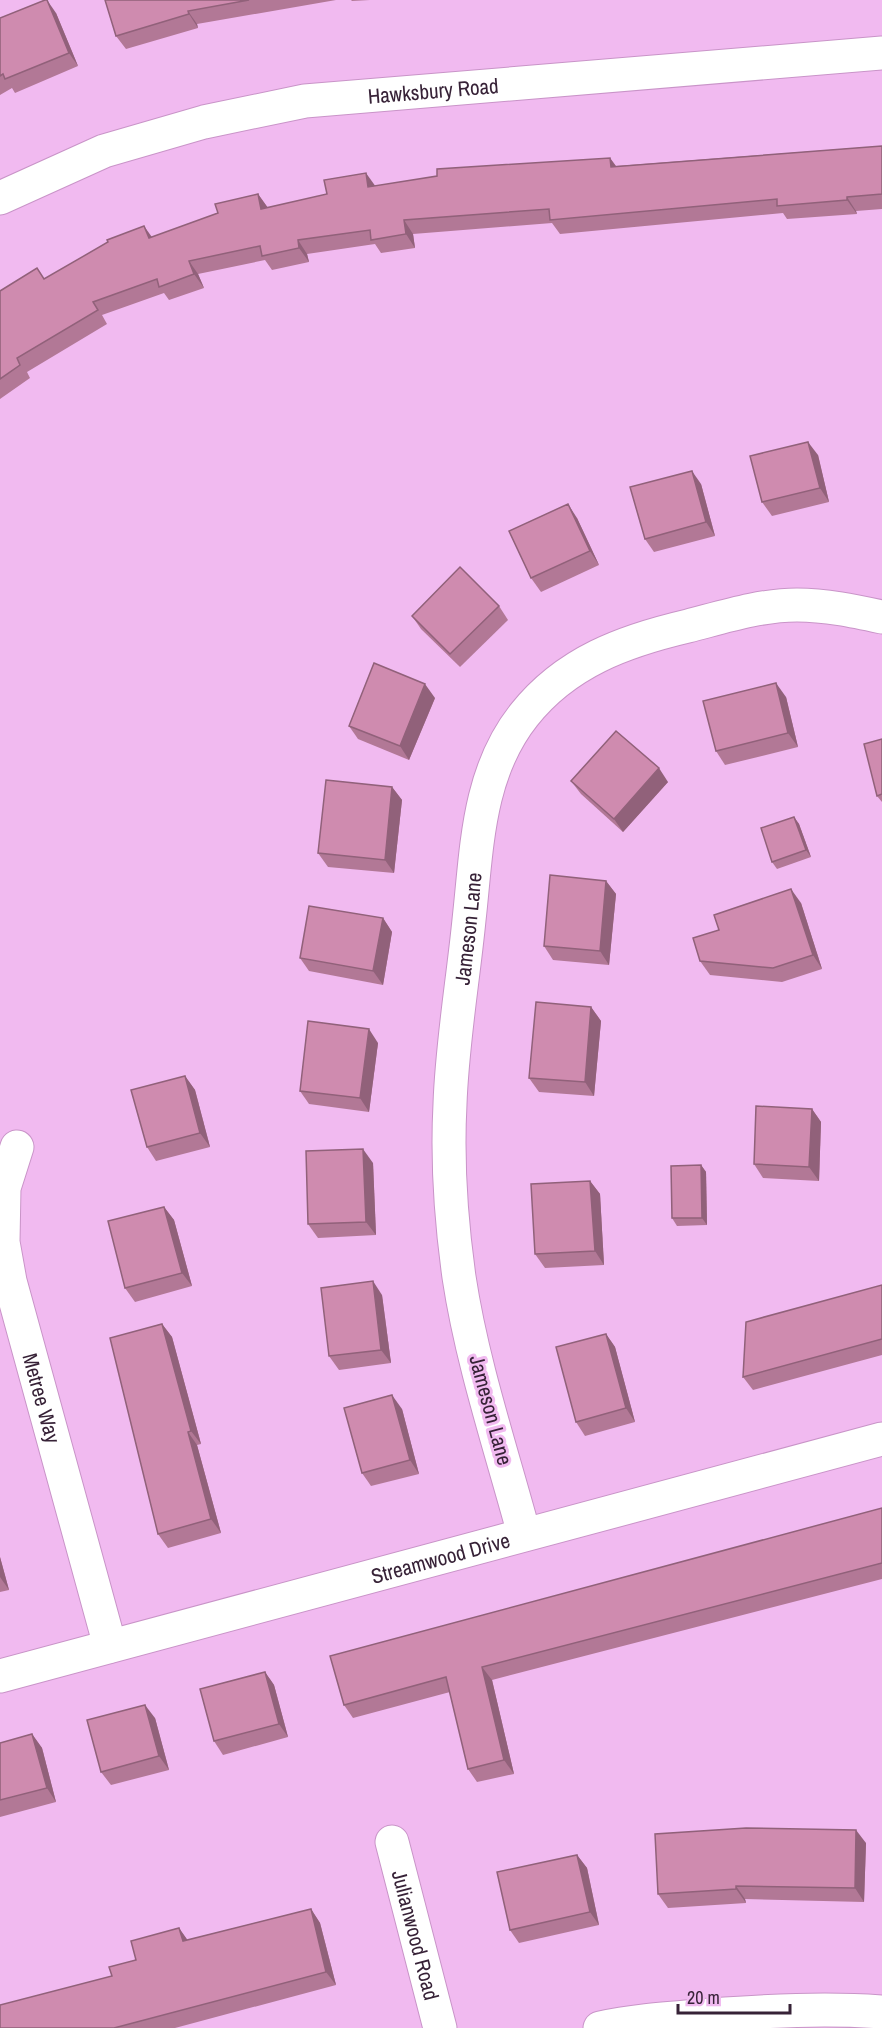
<svg xmlns="http://www.w3.org/2000/svg" width="882" height="2028" viewBox="0 0 882 2028" font-family="'Archivo Narrow',sans-serif">
  <style>
    .lines { fill: none; stroke-linecap: round; stroke-linejoin: round }
    .minor-casing { stroke: #c994c8; stroke-width: 35 }
    .minor { stroke: #fff; stroke-width: 33 }
    .wall { fill: #b27896 }
    .shaded-wall { fill: #91617a }
    .building { fill: #cf8baf; stroke: #91617a; stroke-width: 1.5 }
    .labels { text-anchor: middle; dominant-baseline: central; stroke-width: 6; stroke-linejoin: round; paint-order: stroke }
    .street-label { font-size: 21px; fill: #372237; stroke: #f1baf0 }
  </style>
  <rect width="100%" height="100%" fill="#f1baf0"/>
  <g class="lines">
    <defs>
      <g id="minor">
        <path id="s1" d="M0 198 104 151 204 122 305 101 882 53"/>
        <path id="s2" d="M17 1147 4 1188 3 1242 10 1281 110 1646"/>
        <path id="s3" d="M524 1534C501 1449 472 1363 459 1277 451 1220 447 1161 450 1104 452 1043 463 981 469 920 477 849 477 774 524 715 566 662 624 641 688 626 723 617 760 605 797 605 826 605 854 611 882 617"/>
        <path id="s4" d="M0 1676 882 1439"/>
        <path id="s5" d="M392 1842 440 2028"/>
        <path d="M600 2028C635 2020 674 2018 711 2015 768 2011 825 2008 882 2012"/>
      </g>
    </defs>
    <use href="#minor" class="minor-casing"/>
    <use href="#minor" class="minor"/>
  </g>
  <g class="wall">
    <polygon points="105,0 336,0 197,24 198,28 126,49 116,36"/>
    <polygon points="351,0 370,0 352,1"/>
    <polygon points="56,13 78,66 15,93 12,88 0,95 0,18"/>
    <polygon points="882,146 882,209 856,211 857,214 787,219 783,213 560,234 552,223 413,234 415,248 381,253 375,244 307,254 309,262 272,270 265,260 198,274 204,288 169,300 164,293 102,315 107,324 27,372 30,378 0,399 0,291 45,278 218,213 258,194 268,208 375,186 610,158 616,166"/>
    <polygon points="818,455 829,502 772,516 762,502"/>
    <polygon points="701,484 715,536 654,552 645,539"/>
    <polygon points="577,518 599,565 541,592 531,578"/>
    <polygon points="499,606 508,620 460,667 421,629 412,616"/>
    <polygon points="786,697 798,747 725,765 716,751"/>
    <polygon points="435,698 409,760 358,739 349,726"/>
    <polygon points="882,739 882,802 877,796"/>
    <polygon points="571,781 668,782 623,832 581,794"/>
    <polygon points="392,787 402,800 394,873 328,867 318,853"/>
    <polygon points="794,817 799,824 811,857 777,869 772,862"/>
    <polygon points="606,881 616,894 609,965 553,960 544,946"/>
    <polygon points="801,903 822,969 782,982 710,975 700,961"/>
    <polygon points="383,918 392,932 383,985 309,971 300,958"/>
    <polygon points="591,1007 601,1021 594,1096 539,1092 529,1078"/>
    <polygon points="378,1043 369,1112 309,1104 300,1091"/>
    <polygon points="185,1076 195,1090 210,1147 156,1161 147,1147"/>
    <polygon points="812,1109 821,1122 819,1181 763,1178 754,1164"/>
    <polygon points="373,1163 376,1235 318,1238 308,1224"/>
    <polygon points="701,1165 706,1172 707,1225 677,1226 672,1218"/>
    <polygon points="590,1181 600,1194 604,1265 545,1268 535,1254"/>
    <polygon points="164,1207 174,1220 192,1286 135,1302 125,1288"/>
    <polygon points="882,1285 882,1355 753,1390 743,1377"/>
    <polygon points="382,1295 391,1363 339,1370 329,1356"/>
    <polygon points="162,1324 172,1337 201,1444 197,1445 221,1533 168,1548 158,1534"/>
    <polygon points="606,1334 615,1347 635,1422 585,1436 576,1422"/>
    <polygon points="402,1409 419,1474 371,1486 362,1473"/>
    <polygon points="882,1508 882,1579 492,1680 514,1774 477,1782 468,1769 450,1692 353,1718 344,1705"/>
    <polygon points="0,1557 9,1590 0,1592"/>
    <polygon points="265,1672 274,1685 288,1737 223,1755 214,1741"/>
    <polygon points="155,1718 169,1770 111,1785 101,1772"/>
    <polygon points="32,1734 42,1748 56,1802 0,1817 0,1743"/>
    <polygon points="866,1843 864,1902 745,1899 746,1903 668,1908 658,1894"/>
    <polygon points="577,1855 587,1868 599,1925 519,1943 510,1930"/>
    <polygon points="311,1909 320,1923 336,1985 175,2028 0,2028 112,1976 179,1928 187,1940"/>
  </g>
  <g class="shaded-wall">
    <polygon points="47,0 56,13 78,66 69,53"/>
    <polygon points="188,11 197,24 198,28 189,14"/>
    <polygon points="610,158 620,172 611,167"/>
    <polygon points="366,173 376,187 368,187"/>
    <polygon points="258,194 268,208 261,209"/>
    <polygon points="847,197 856,211 857,214 847,200"/>
    <polygon points="404,220 413,234 415,248 406,234"/>
    <polygon points="144,226 154,240 149,238"/>
    <polygon points="298,240 307,254 309,262 299,248"/>
    <polygon points="189,261 198,274 204,288 194,274"/>
    <polygon points="808,442 818,455 829,502 820,488"/>
    <polygon points="692,471 701,484 715,536 706,522"/>
    <polygon points="568,504 577,518 599,565 590,551"/>
    <polygon points="776,683 786,697 798,747 788,733"/>
    <polygon points="425,684 435,698 409,760 400,746"/>
    <polygon points="659,768 668,782 623,832 614,819"/>
    <polygon points="392,787 402,800 394,873 385,860"/>
    <polygon points="794,817 799,824 811,857 806,850"/>
    <polygon points="606,881 616,894 609,965 600,951"/>
    <polygon points="791,889 801,903 822,969 813,955"/>
    <polygon points="383,918 392,932 383,985 373,971"/>
    <polygon points="591,1007 601,1021 594,1096 585,1082"/>
    <polygon points="369,1029 378,1043 369,1112 360,1098"/>
    <polygon points="185,1076 195,1090 210,1147 200,1133"/>
    <polygon points="812,1109 821,1122 819,1181 809,1167"/>
    <polygon points="363,1149 373,1163 376,1235 366,1222"/>
    <polygon points="701,1165 706,1172 707,1225 702,1218"/>
    <polygon points="590,1181 600,1194 604,1265 595,1251"/>
    <polygon points="164,1207 174,1220 192,1286 182,1273"/>
    <polygon points="373,1281 382,1295 391,1363 381,1350"/>
    <polygon points="162,1324 172,1337 201,1444 191,1431"/>
    <polygon points="606,1334 615,1347 635,1422 626,1408"/>
    <polygon points="392,1395 402,1409 419,1474 410,1460"/>
    <polygon points="188,1432 197,1445 221,1533 211,1519"/>
    <polygon points="0,1557 9,1590 0,1577"/>
    <polygon points="482,1667 492,1680 514,1774 504,1760"/>
    <polygon points="265,1672 274,1685 288,1737 279,1724"/>
    <polygon points="145,1705 155,1718 169,1770 159,1756"/>
    <polygon points="32,1734 42,1748 56,1802 47,1788"/>
    <polygon points="856,1830 866,1843 864,1902 855,1888"/>
    <polygon points="577,1855 587,1868 599,1925 590,1912"/>
    <polygon points="736,1886 745,1899 746,1903 736,1889"/>
    <polygon points="311,1909 320,1923 336,1985 326,1972"/>
    <polygon points="179,1928 189,1942 183,1941"/>
  </g>
  <g class="building">
    <polygon points="45,0 47,0 69,53 5,79 3,74 0,76 0,18"/>
    <polygon points="105,0 249,0 188,11 189,14 116,36"/>
    <polygon points="882,146 882,194 847,197 847,200 777,206 777,199 550,220 549,209 404,220 406,234 371,240 370,230 298,240 299,248 262,256 260,246 189,261 194,274 159,287 157,279 93,302 98,310 17,358 20,365 0,379 0,291 37,268 44,279 108,242 107,240 144,226 149,238 218,213 215,204 258,194 261,209 327,194 324,180 366,173 368,187 437,176 437,169 610,158 611,167"/>
    <polygon points="808,442 820,488 762,502 750,456"/>
    <polygon points="692,471 706,522 645,539 630,487"/>
    <polygon points="568,504 590,551 531,578 509,531"/>
    <polygon points="460,567 499,606 450,654 412,616"/>
    <polygon points="374,663 425,684 400,746 349,726"/>
    <polygon points="776,683 788,733 716,751 703,701"/>
    <polygon points="616,731 659,768 614,819 571,781"/>
    <polygon points="882,739 882,794 877,796 864,744"/>
    <polygon points="326,780 392,787 385,860 318,853"/>
    <polygon points="794,817 806,850 772,862 761,828"/>
    <polygon points="550,875 606,881 600,951 544,946"/>
    <polygon points="791,889 813,955 773,968 700,961 693,938 719,930 714,915"/>
    <polygon points="309,906 383,918 373,971 300,958"/>
    <polygon points="536,1002 591,1007 585,1082 529,1078"/>
    <polygon points="308,1021 369,1029 360,1098 300,1091"/>
    <polygon points="185,1076 200,1133 147,1147 131,1090"/>
    <polygon points="756,1106 812,1109 809,1167 754,1164"/>
    <polygon points="363,1149 366,1222 308,1224 306,1151"/>
    <polygon points="701,1165 702,1218 672,1218 671,1166"/>
    <polygon points="590,1181 595,1251 535,1254 531,1184"/>
    <polygon points="164,1207 182,1273 125,1288 108,1221"/>
    <polygon points="373,1281 381,1350 329,1356 321,1288"/>
    <polygon points="882,1285 882,1339 743,1377 746,1322"/>
    <polygon points="162,1324 191,1431 188,1432 211,1519 158,1534 110,1338"/>
    <polygon points="606,1334 626,1408 576,1422 556,1347"/>
    <polygon points="392,1395 410,1460 362,1473 344,1408"/>
    <polygon points="882,1508 882,1563 482,1667 504,1760 468,1769 446,1677 344,1705 330,1656"/>
    <polygon points="265,1672 279,1724 214,1741 200,1689"/>
    <polygon points="145,1705 159,1756 101,1772 87,1720"/>
    <polygon points="32,1734 47,1788 0,1800 0,1743"/>
    <polygon points="746,1828 856,1830 855,1888 736,1886 736,1889 658,1894 655,1834"/>
    <polygon points="577,1855 590,1912 510,1930 497,1872"/>
    <polygon points="311,1909 326,1972 114,2028 0,2028 0,2005 112,1976 109,1967 136,1960 131,1941 179,1928 183,1941"/>
  </g>
  <g class="labels">
    <g class="street-label">
      <text stroke="none"><textPath href="#s1" startOffset="450">Hawksbury Road</textPath></text>
      <text stroke="none"><textPath href="#s3" startOffset="615">Jameson Lane</textPath></text>
      <text stroke="none"><textPath href="#s2" startOffset="258">Metree Way</textPath></text>
      <text transform="translate(491 1410) rotate(75)">Jameson Lane</text>
      <text stroke="none"><textPath href="#s4" startOffset="456">Streamwood Drive</textPath></text>
      <text stroke="none"><textPath href="#s5" startOffset="96">Julianwood Road</textPath></text>
    </g>
  </g>
  <path d="M678 2004v9h112v-9" fill="none" stroke="#372237" stroke-width="3"/>
  <text x="687" y="2004" font-size="18" fill="#372237" stroke="#f1baf0" stroke-width="4.5" paint-order="stroke">20 m</text>
</svg>
